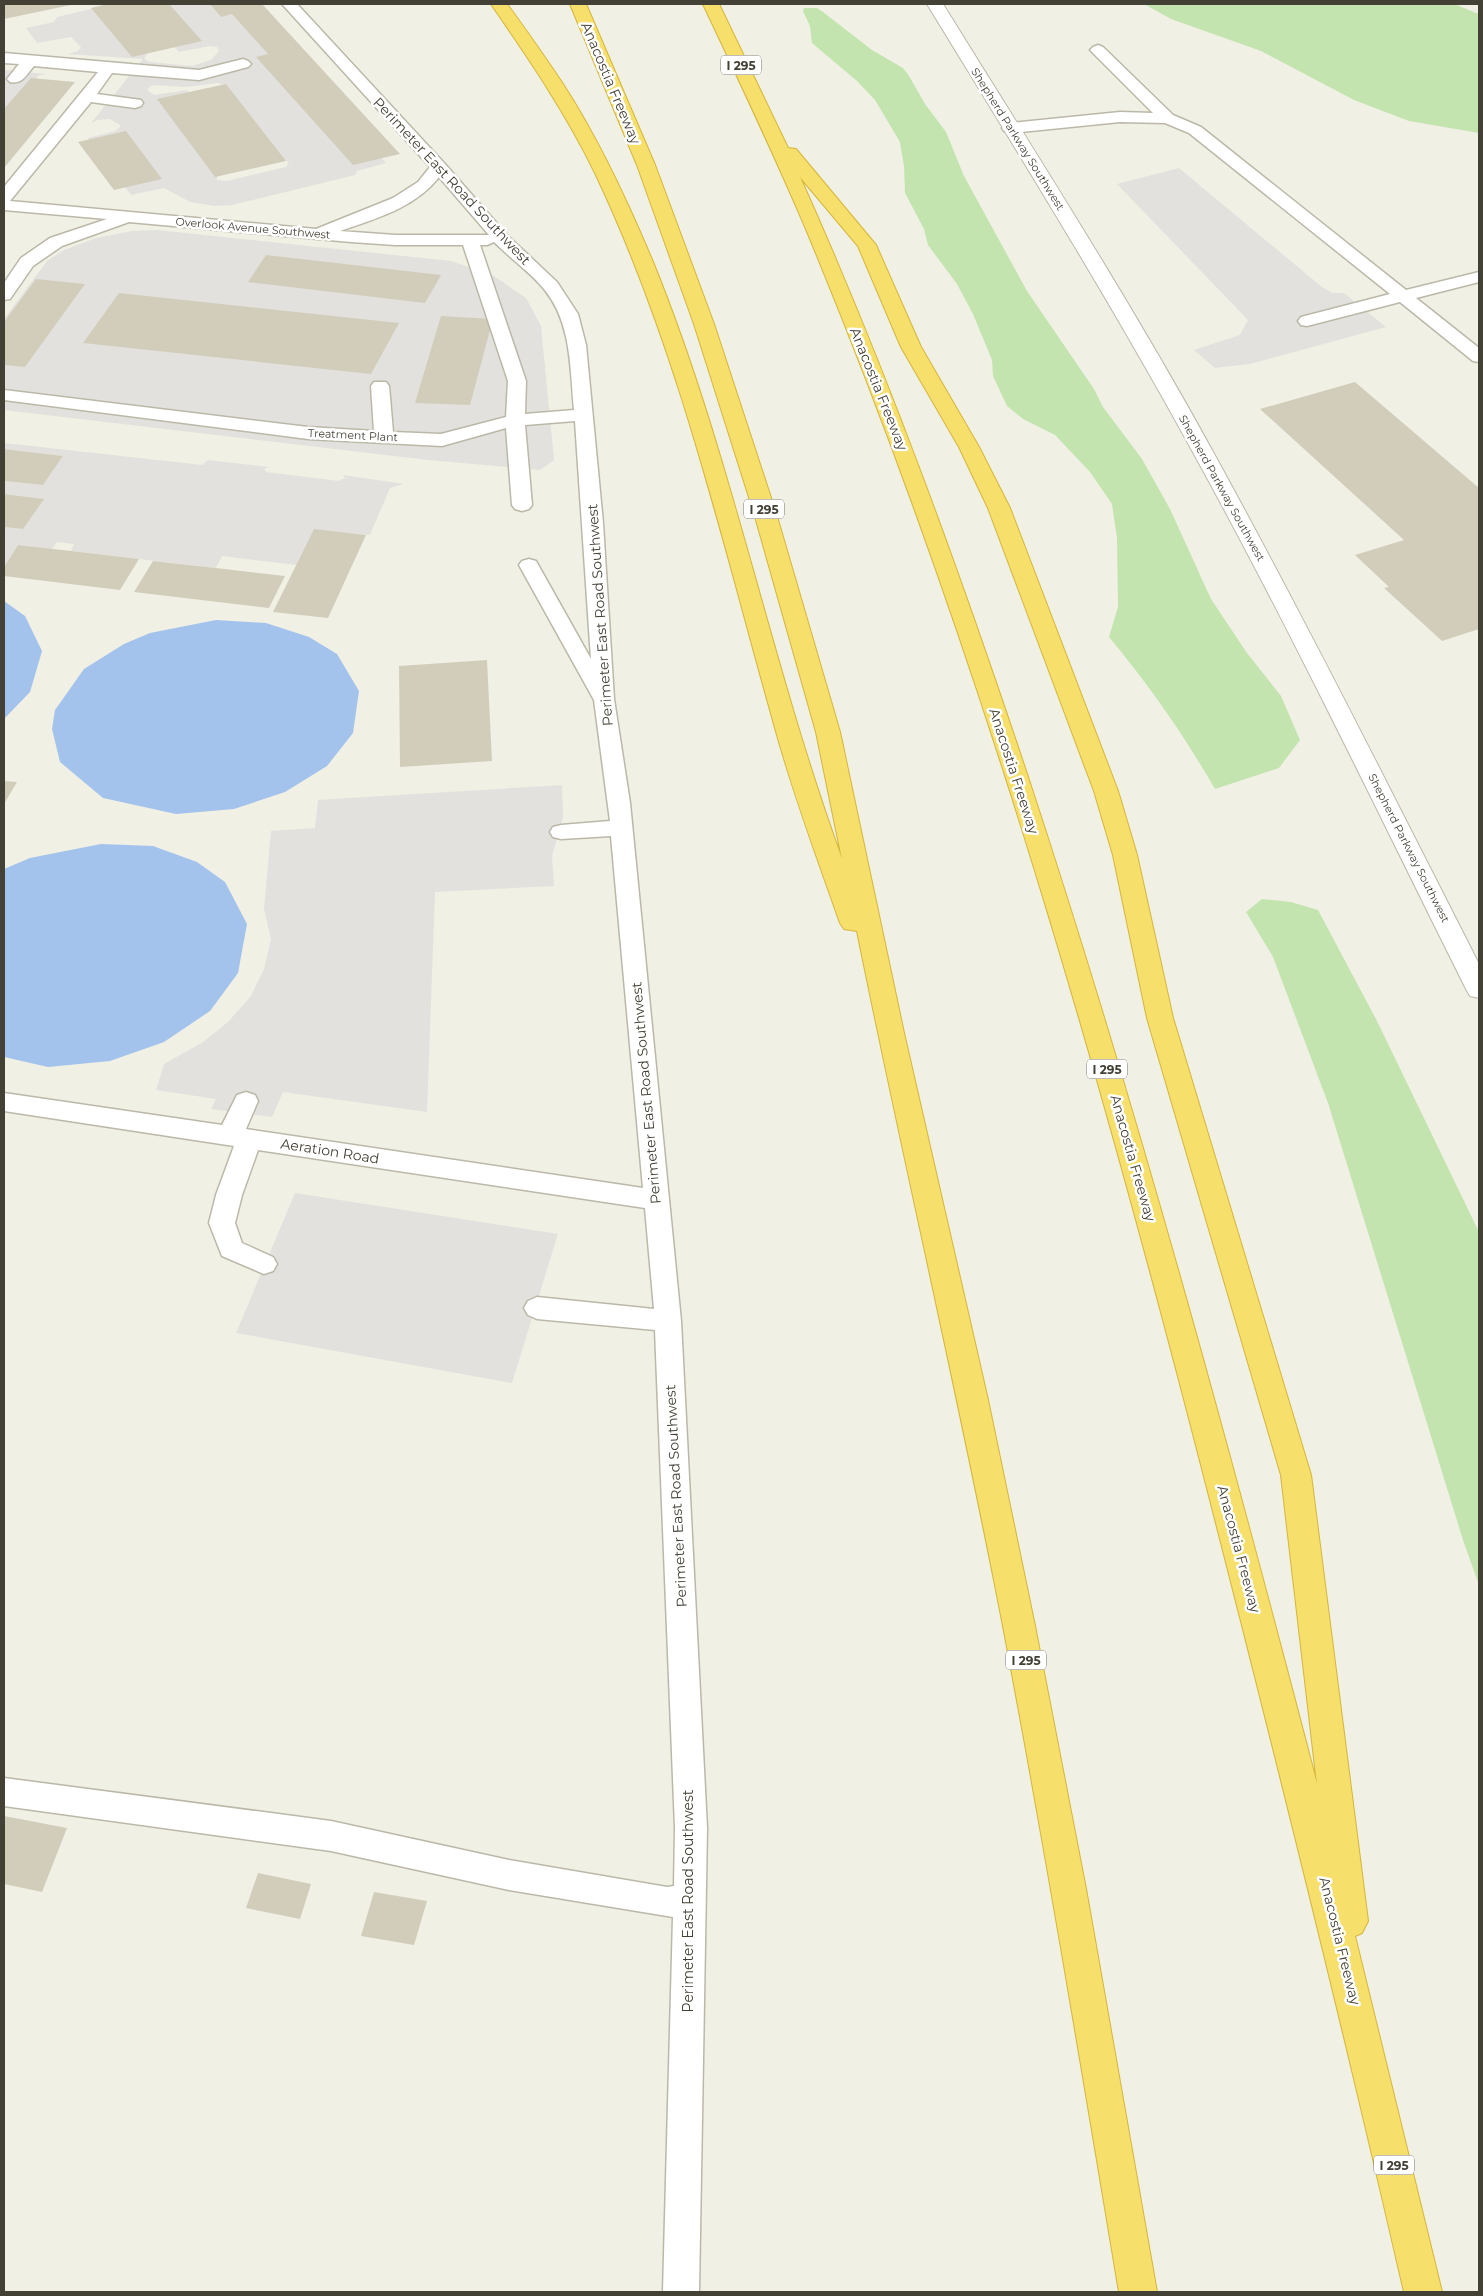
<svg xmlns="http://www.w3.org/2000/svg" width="1483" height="2296" viewBox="0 0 1483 2296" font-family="Montserrat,sans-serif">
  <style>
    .green { fill: #c3e4af }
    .parking { fill: #e2e1dd; fill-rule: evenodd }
    .water { fill: #a3c2ec }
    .building { fill: #d2cdbb }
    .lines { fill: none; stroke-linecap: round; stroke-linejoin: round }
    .service-casing { stroke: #bcb8a8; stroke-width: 3 }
    .minor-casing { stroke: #bcb8a8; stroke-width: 2 }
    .motorway-casing { stroke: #d4b63b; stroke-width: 2 }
    .service { fill: #fff; fill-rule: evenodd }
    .minor { fill: #fff; fill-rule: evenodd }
    .motorway { fill: #f6df6b; fill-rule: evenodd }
    .labels { text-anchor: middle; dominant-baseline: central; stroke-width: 5; stroke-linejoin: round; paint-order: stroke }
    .far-street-label { font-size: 11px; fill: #434035; stroke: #fff }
    .shield { fill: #fff; stroke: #7b7972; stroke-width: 1 }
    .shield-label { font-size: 12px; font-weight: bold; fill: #434035 }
    .street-label { font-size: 14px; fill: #434035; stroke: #fff }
  </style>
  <rect width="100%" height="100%" fill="#f1f0e5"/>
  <g class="green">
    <polygon points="1144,4 1454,4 1479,14 1479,133 1409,121 1354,100 1261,51 1171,19"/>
    <path d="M804 8H817L823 12 872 50 903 68 909 76 925 104 946 132 964 176 1027 291 1094 389 1103 407 1142 459 1170 509 1211 599 1247 653 1281 696 1300 740 1279 768 1215 789C1184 735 1149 685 1109 637L1118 607 1117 538 1112 504 1090 472 1055 435 1023 419 1007 406 993 376 992 360 973 314 957 284 928 245 924 229 905 193 904 166 900 142 875 100 857 81 812 43 810 26 803 11Z"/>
    <polygon points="1262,899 1291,902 1318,910 1377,1021 1479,1232 1479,1585 1463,1540 1328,1103 1273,957 1246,912"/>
  </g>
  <g class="parking">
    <path d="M135 4H244L386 163 357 171 355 175 232 205 215 206 190 202 164 188 131 195 88 138 115 131 121 126 110 119 98 120 91 123 143 59 68 54 78 51 81 47 71 37 37 43 26 28 54 22 57 17 99 7 112 9ZM173 45 179 52 210 46 217 47 219 51 211 60 192 66 150 62 144 59 149 51ZM218 83 223 85 192 95 187 90 154 95 147 90 152 85 185 87ZM281 159 289 162 286 167 227 181 217 180V175Z"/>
    <polygon points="4,70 46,74 37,76 38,80 67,84 4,159"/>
    <polygon points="1179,168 1322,287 1333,293 1344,293 1386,327 1250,364 1215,368 1194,350 1240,335 1248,320 1117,184"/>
    <polygon points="157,230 451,261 494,276 526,298 541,326 554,460 540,470 428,460 4,410 4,319 47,261 64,250 96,238 132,231"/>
    <polygon points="4,443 202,465 208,460 269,467 264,469 266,472 339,481 345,478 343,475 404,484 390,488 370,535 314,530 296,565 222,556 216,568 71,551 74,544 57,542 52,549 18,545 4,567 4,538 6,534 4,534 4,527 23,529 43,499 4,494 4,481 43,485 63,456 4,449"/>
    <polygon points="562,785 563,817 552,856 554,886 435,892 427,1112 283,1092 272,1117 211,1109 216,1099 156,1090 164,1064 203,1042 228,1022 251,996 264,969 271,939 264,909 271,831 315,828 318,800"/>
    <polygon points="295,1193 558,1234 512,1383 236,1333"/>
  </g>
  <g class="water">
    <polygon points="4,601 25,616 42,651 30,692 4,719"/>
    <polygon points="216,620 266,623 309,637 337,654 359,691 353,733 327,766 285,792 234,809 176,814 103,798 60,762 52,729 55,710 84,669 124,644 150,633"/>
    <polygon points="101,844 153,846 197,862 225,882 247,924 238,973 210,1011 164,1042 110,1061 48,1067 4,1057 4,869 30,858"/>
  </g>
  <g class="building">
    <polygon points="4,4 71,4 71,5 4,19"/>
    <polygon points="108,4 169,4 202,41 132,57 91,8"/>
    <polygon points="210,4 262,4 400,154 353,165 256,57 268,54 232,14 221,17"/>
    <polygon points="31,78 75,82 4,168 4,109"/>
    <polygon points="226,84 286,161 215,177 157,99"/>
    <polygon points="126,131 162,179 114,190 78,142"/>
    <polygon points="266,255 441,275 425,303 248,282"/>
    <polygon points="36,279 85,284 25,367 4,365 4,322"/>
    <polygon points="119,293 399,323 371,374 83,343"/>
    <polygon points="441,316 493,319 470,405 415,403"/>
    <polygon points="1355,382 1479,488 1479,629 1442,641 1384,588 1389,587 1355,555 1404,540 1260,409"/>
    <polygon points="4,449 63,456 43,485 4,481"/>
    <polygon points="4,494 44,499 23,529 4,527"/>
    <polygon points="314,529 366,535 328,618 273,612"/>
    <polygon points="18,545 71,551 139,559 120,590 4,576 4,567"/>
    <polygon points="153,561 216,568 285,576 269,608 134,592"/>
    <polygon points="487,660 492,761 400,767 399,666"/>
    <polygon points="4,781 17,782 4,804"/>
    <polygon points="4,1816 67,1828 42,1892 4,1884"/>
    <polygon points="258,1873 311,1884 300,1919 246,1908"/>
    <polygon points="374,1892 427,1901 414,1945 361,1936"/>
  </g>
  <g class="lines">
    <defs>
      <g id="service">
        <path d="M282 4H297L445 164 508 236 557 282 578 314 586 345 603 523 614 699 630 803 681 1321 707 1828 699 2292H663L673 1917 509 1890 331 1851 4 1806V1778L331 1821 509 1860 667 1887 674 1886 675 1828 655 1330 537 1319 528 1315 524 1308 528 1301 537 1297 654 1309 645 1208 258 1150 242 1195 235 1223 242 1243 273 1257 277 1264 273 1271 264 1274 222 1256 209 1223 216 1195 234 1146 4 1111V1093L222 1125 237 1095 246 1092 255 1095 258 1101 246 1129 643 1188 611 836 561 839 553 837 550 832 553 827 561 825 610 821 594 700 519 565 522 561 529 559 536 561 591 659 575 421 525 425 532 505 529 509 522 511 515 509 512 505 506 428 442 446 308 439 4 400V390L308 427 374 431 371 386 374 382H386L389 386 393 432 441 434 506 417 508 381 463 245H395L351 242 129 222 62 246 33 266 10 299 4 300V283L21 258 50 238 107 219 4 210V187L98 72 34 66C27 74 22 85 10 82L7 79 19 64 4 63V53L199 70 243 59 248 61 251 64 248 67 199 80 112 73 97 94 141 100 143 103 141 106 135 108 91 102 10 201 316 229 393 198 418 182 430 167ZM439 177 489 235H395L340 231C375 219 415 208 439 177ZM494 242C510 258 530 272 544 289 572 323 570 369 574 410L525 414 526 381 480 245H487Z"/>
        <polygon points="1098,45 1103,47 1173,115 1201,127 1406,290 1479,272 1479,282 1416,298 1479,348 1479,362 1473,361 1400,302 1307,326 1301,325 1298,321 1301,317 1390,294 1189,133 1165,123 1120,122 1010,133 1004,131 1002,128 1004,125 1010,123 1120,112 1153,113 1090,50 1093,47"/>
      </g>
      <path id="minor" d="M927 4H943C1036 154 1132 303 1217 459 1308 625 1393 795 1479 964V998L1470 996 1466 989C1377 811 1291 630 1195 456 1111 302 1018 153 927 4Z"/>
      <g id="motorway">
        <path d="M491 4H507C526 30 545 57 563 84 598 138 628 202 653 262 732 456 770 663 842 859L816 732 754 513 694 324 637 165 570 4H586L655 165 714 324 776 513 840 732 904 1033 988 1400 1035 1626 1086 1889 1157 2292H1119C1082 2070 1045 1847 1003 1626 958 1393 904 1163 857 931L844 929 840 923C818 860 795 799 777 735 723 545 680 352 595 173 566 113 529 59 491 4Z"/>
        <path d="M703 4H719L788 148 796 149 876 245 921 347 979 447 1010 508 1118 791 1137 855 1173 1018 1311 1475 1368 1921 1362 1933 1355 1936 1442 2292H1404C1343 2026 1277 1761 1209 1496 1100 1070 977 641 808 234 775 156 739 80 703 4ZM800 177 858 246 901 347 959 447 988 508 1094 791 1113 855 1147 1018 1281 1475 1317 1784C1229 1447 1138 1111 1029 780 961 576 888 373 800 177Z"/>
      </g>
    </defs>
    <use href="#service" class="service-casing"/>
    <use href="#minor" class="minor-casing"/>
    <use href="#motorway" class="motorway-casing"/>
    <use href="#service" class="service"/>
    <use href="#minor" class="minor"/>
    <use href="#motorway" class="motorway"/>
  </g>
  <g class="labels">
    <g class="far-street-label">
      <text transform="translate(1018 139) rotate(58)">Shepherd Parkway Southwest</text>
      <text transform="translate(253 228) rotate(5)">Overlook Avenue Southwest</text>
      <text transform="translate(353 435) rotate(3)">Treatment Plant</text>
      <text transform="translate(1222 488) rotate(61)">Shepherd Parkway Southwest</text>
      <text transform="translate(1409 848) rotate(63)">Shepherd Parkway Southwest</text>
    </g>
    <g class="shield">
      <rect x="721" y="55.5" width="40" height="19" rx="4"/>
      <rect x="744" y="499.5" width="40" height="19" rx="4"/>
      <rect x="1087" y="1059.5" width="40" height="19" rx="4"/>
      <rect x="1006" y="1650.5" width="40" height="19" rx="4"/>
      <rect x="1374" y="2155.5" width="40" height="19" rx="4"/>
    </g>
    <g class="shield-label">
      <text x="741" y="65">I 295</text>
      <text x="764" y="509">I 295</text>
      <text x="1107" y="1069">I 295</text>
      <text x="1026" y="1660">I 295</text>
      <text x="1394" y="2165">I 295</text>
    </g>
    <g class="street-label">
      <text transform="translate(611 83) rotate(67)">Anacostia Freeway</text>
      <text transform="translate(452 181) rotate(47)">Perimeter East Road Southwest</text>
      <text transform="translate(879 389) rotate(68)">Anacostia Freeway</text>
      <text transform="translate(600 615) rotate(-94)">Perimeter East Road Southwest</text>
      <text transform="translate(1014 771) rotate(72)">Anacostia Freeway</text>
      <text transform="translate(646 1093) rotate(-95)">Perimeter East Road Southwest</text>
      <text transform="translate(330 1151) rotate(9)">Aeration Road</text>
      <text transform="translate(1133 1158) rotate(74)">Anacostia Freeway</text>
      <text transform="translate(676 1496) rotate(-93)">Perimeter East Road Southwest</text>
      <text transform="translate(1239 1549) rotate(75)">Anacostia Freeway</text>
      <text transform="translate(688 1901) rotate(-90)">Perimeter East Road Southwest</text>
      <text transform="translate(1340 1941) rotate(76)">Anacostia Freeway</text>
    </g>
  </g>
  <rect width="1483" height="2296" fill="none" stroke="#434035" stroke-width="10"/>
</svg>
